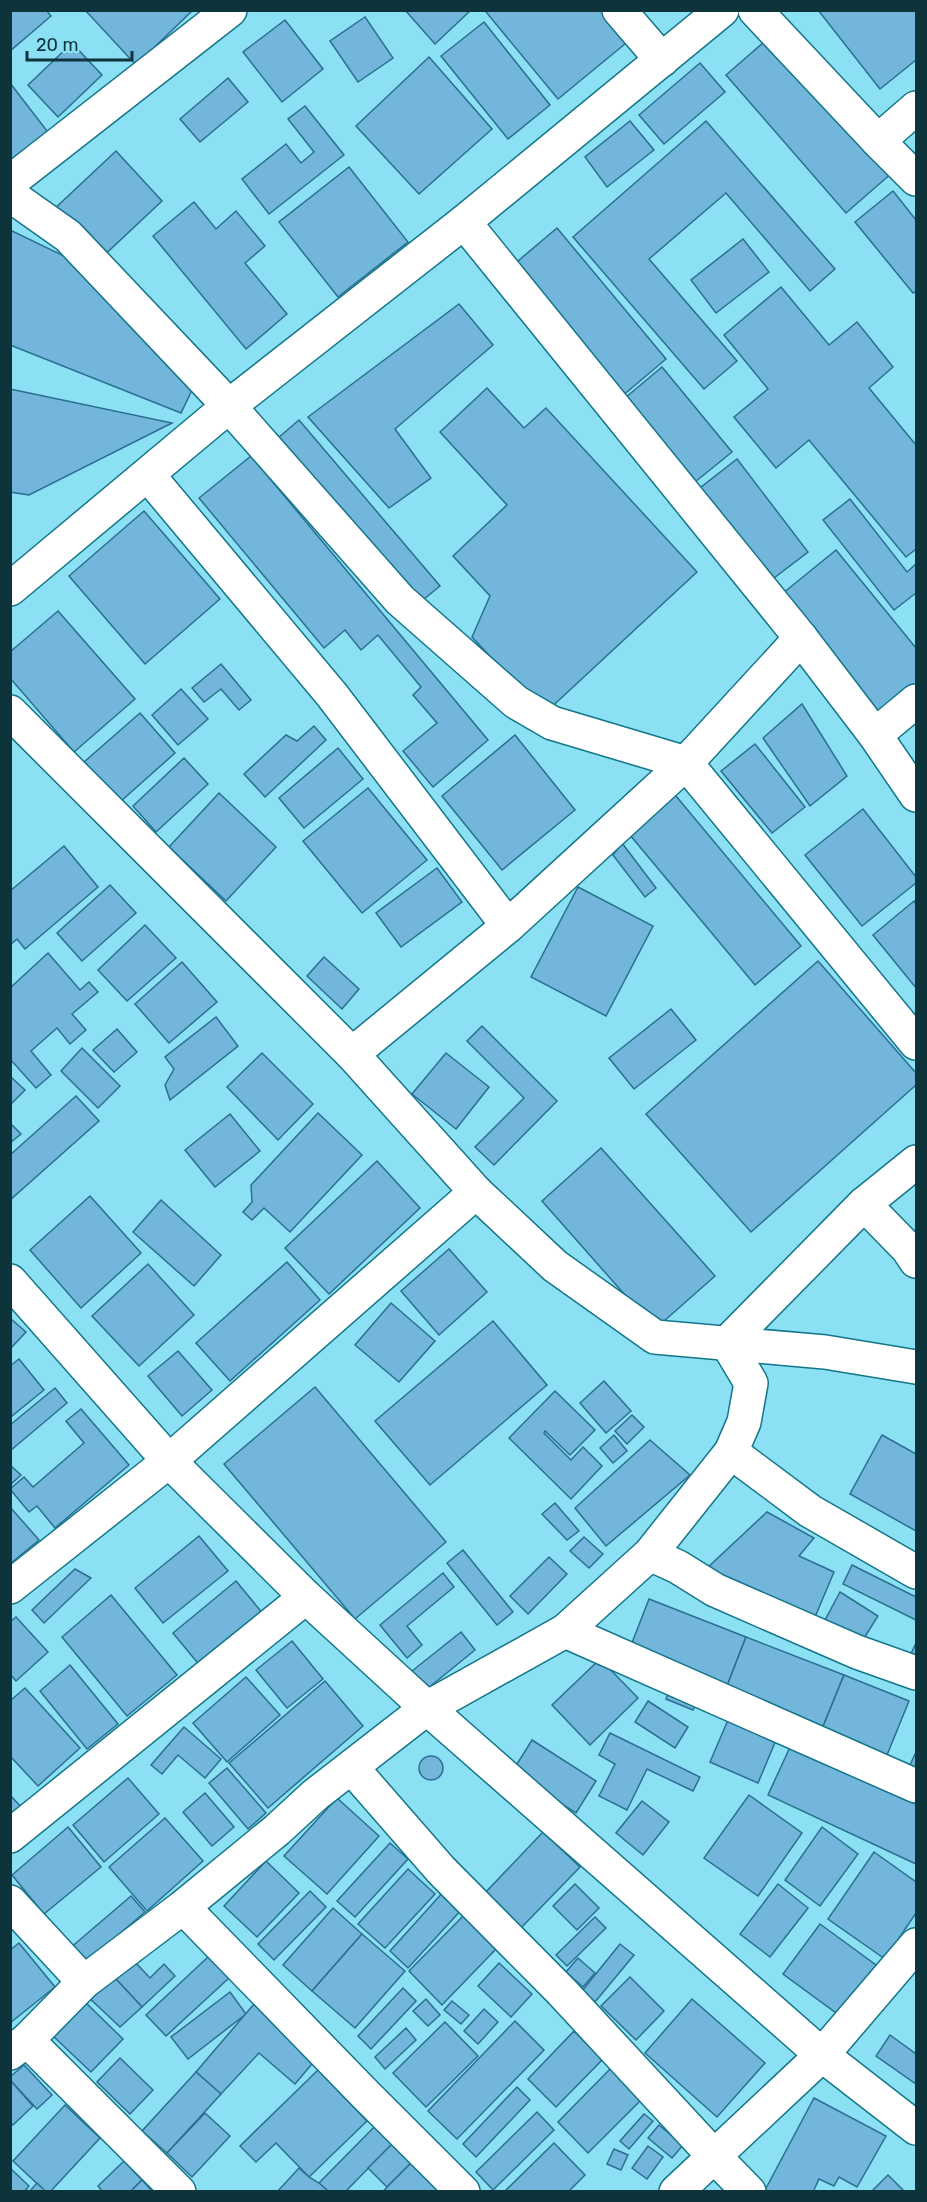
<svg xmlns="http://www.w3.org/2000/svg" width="927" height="2202" viewBox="0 0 927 2202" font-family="Rubik,sans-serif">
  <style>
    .building { fill: #73b6db; stroke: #2a6f91; stroke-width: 1.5 }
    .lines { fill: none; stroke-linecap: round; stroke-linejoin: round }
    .street-casing { stroke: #147689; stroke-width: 36 }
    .street { stroke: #fff; stroke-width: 33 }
  </style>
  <rect width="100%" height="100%" fill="#8be0f4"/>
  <g class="building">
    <polygon points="11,10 46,10 51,16 10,51"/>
    <polygon points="85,10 193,10 136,65"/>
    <polygon points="405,10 471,10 435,44"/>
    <polygon points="487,10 608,10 631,39 558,99 486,12"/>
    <polygon points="818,10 916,10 916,60 880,89"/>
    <polygon points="365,17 393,58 358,82 330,41"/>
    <polygon points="285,20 323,69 282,102 243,52"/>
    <polygon points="484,22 550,105 508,139 441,56"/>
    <polygon points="772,35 893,172 846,213 726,75"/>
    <polygon points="72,43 102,75 58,117 28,85"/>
    <polygon points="429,57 492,129 419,194 356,126"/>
    <polygon points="700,63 725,92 664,144 639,115"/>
    <polygon points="228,78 248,102 200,142 180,119"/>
    <polygon points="10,83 51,136 10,167"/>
    <polygon points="305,106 344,155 269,214 242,179 286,144 301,163 314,152 288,119"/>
    <polygon points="630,121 654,150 607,187 585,157"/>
    <polygon points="706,121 835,269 810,291 726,193 649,259 737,361 704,389 573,237"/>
    <polygon points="116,151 162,201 97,262 51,212"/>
    <polygon points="349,167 408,242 338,297 279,222"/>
    <polygon points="893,191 916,220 916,291 913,293 855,222"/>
    <polygon points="194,202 216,229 236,211 265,246 245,263 287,314 246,349 153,236"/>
    <polygon points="557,228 666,359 621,397 512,266"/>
    <polygon points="10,230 64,256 194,386 181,413 10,345"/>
    <polygon points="743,239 769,272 716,313 691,280"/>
    <polygon points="781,287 829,345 857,322 893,367 869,388 916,445 916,549 906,557 809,440 776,468 734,417 768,389 724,335"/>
    <polygon points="459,304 493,345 395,429 431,478 389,508 308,417"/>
    <polygon points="662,367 732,452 695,482 625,398"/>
    <polygon points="487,388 524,428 546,408 697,572 544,714 472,637 490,596 453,556 507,505 440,432"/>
    <polygon points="10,389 172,423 29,495 10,492"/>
    <polygon points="299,420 440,586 418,604 278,438"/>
    <polygon points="251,456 488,740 433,787 403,751 437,723 413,695 421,687 378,635 361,650 345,630 324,648 199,498"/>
    <polygon points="737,459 808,552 770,581 700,488"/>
    <polygon points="850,499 907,572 916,564 916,593 894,610 823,520"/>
    <polygon points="144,511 220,599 145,664 69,576"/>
    <polygon points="836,550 916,648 916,684 879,715 782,594"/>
    <polygon points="58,611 135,699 74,752 10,678 10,652"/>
    <polygon points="221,664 251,700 239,710 221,689 204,702 192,688"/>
    <polygon points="181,689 208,719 178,745 152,715"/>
    <polygon points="802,704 847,776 810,806 763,738"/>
    <polygon points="140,713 175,753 120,802 84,762"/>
    <polygon points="314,726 326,740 265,797 244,774 286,735 297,741"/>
    <polygon points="515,735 575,810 502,870 442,796"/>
    <polygon points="755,744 805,807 772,833 721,771"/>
    <polygon points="338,748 363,779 304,828 279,798"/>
    <polygon points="184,758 208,784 156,832 133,806"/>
    <polygon points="368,788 427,860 362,913 303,841"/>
    <polygon points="671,790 801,946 755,985 625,829"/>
    <polygon points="219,793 276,847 226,901 169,847"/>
    <polygon points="863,809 916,877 916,883 862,926 805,855"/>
    <polygon points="622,843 656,888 645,897 613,855"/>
    <polygon points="64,846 98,887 25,949 17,939 10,945 10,891"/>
    <polygon points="437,868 462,902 401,947 376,913"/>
    <polygon points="110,885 136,913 82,961 57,933"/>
    <polygon points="578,887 653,926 606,1016 531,977"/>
    <polygon points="914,901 916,904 916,988 873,935"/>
    <polygon points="145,925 176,958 127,1001 98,970"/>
    <polygon points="48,953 80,990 89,982 98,992 72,1014 86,1030 70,1044 57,1028 31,1051 51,1075 36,1088 10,1059 10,988"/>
    <polygon points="324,957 359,989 342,1009 307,976"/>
    <polygon points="818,961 916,1073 916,1085 751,1232 646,1114"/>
    <polygon points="182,962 217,1002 169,1043 135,1004"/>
    <polygon points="671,1009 696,1040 634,1089 609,1058"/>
    <polygon points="216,1017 238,1046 170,1100 165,1085 174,1069 165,1057"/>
    <polygon points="482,1026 557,1101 494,1165 475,1147 524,1098 467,1041"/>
    <polygon points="117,1029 137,1052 114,1072 93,1050"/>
    <polygon points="82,1048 120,1086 98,1108 61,1071"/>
    <polygon points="262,1053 313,1104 278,1140 227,1087"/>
    <polygon points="446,1053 489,1087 456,1129 412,1094"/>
    <polygon points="12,1078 25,1090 10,1105 10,1079"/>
    <polygon points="76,1096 99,1121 10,1200 10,1155"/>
    <polygon points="318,1113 362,1155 290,1232 264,1208 252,1220 243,1212 252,1202 251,1185"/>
    <polygon points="230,1114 260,1151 215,1187 185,1150"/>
    <polygon points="10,1123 21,1134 10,1143"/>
    <polygon points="601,1148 715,1276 655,1329 542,1201"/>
    <polygon points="377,1161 420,1208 329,1294 285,1248"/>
    <polygon points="90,1196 141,1253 81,1308 30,1250"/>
    <polygon points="161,1200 221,1255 194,1286 133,1232"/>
    <polygon points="449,1249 487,1292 439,1335 401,1291"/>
    <polygon points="287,1262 320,1300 230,1381 196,1343"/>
    <polygon points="148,1264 194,1315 139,1366 92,1316"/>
    <polygon points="391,1303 435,1341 399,1382 355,1345"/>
    <polygon points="10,1318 26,1332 10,1349"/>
    <polygon points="493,1321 547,1385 430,1485 375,1421"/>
    <polygon points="178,1351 212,1390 182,1416 148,1376"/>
    <polygon points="19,1359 44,1390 12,1416 10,1414 10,1366"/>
    <polygon points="604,1381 631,1411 606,1433 580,1403"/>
    <polygon points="315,1387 446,1542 355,1619 224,1464"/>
    <polygon points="55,1388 67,1403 10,1451 10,1425"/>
    <polygon points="555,1391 595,1430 570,1455 545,1431 544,1433 571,1460 583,1447 602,1466 571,1499 509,1438"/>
    <polygon points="81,1409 129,1465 55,1528 37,1506 29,1512 10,1489 24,1477 33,1487 84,1443 66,1421"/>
    <polygon points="632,1415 644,1427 627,1444 615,1431"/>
    <polygon points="614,1435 627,1451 613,1463 600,1448"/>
    <polygon points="882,1435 916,1454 916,1531 850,1494"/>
    <polygon points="650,1440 690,1475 606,1546 575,1508"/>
    <polygon points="10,1465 21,1475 10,1485"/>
    <polygon points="555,1503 579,1531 567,1540 542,1514"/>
    <polygon points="10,1507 39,1540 10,1564"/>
    <polygon points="767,1512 814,1538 799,1556 834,1572 815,1617 706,1569"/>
    <polygon points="199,1536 228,1571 163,1623 135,1588"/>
    <polygon points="584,1537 603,1554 589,1568 570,1551"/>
    <polygon points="463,1550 513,1612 497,1625 447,1563"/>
    <polygon points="549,1557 567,1574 528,1614 510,1596"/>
    <polygon points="852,1565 916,1597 916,1620 843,1584"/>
    <polygon points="75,1569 91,1578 44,1623 32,1610"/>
    <polygon points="443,1573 454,1587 407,1626 422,1645 407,1658 380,1625"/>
    <polygon points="236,1581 264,1615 201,1667 173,1633"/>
    <polygon points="840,1592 878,1616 861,1643 824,1622"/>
    <polygon points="111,1595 177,1675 127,1716 62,1637"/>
    <polygon points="649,1599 746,1637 725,1691 628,1653"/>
    <polygon points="16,1617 48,1652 16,1681 10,1674 10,1622"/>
    <polygon points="461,1632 475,1650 427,1689 412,1671"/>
    <polygon points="746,1637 844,1675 822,1729 725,1691"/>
    <polygon points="292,1641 323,1679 287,1708 256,1670"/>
    <polygon points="916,1643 916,1662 909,1658"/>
    <polygon points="600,1659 638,1698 590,1745 552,1705"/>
    <polygon points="70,1665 118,1724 87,1749 40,1691"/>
    <polygon points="844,1675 909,1701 887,1755 822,1729"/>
    <polygon points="246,1677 280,1715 227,1762 193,1723"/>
    <polygon points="325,1681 363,1726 268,1808 229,1763"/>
    <polygon points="671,1687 699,1698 693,1710 666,1699"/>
    <polygon points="25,1688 80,1748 38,1786 10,1756 10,1701"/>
    <polygon points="648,1701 688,1727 675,1748 635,1722"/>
    <polygon points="728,1720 776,1740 758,1783 710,1762"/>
    <polygon points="184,1727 221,1759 205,1778 178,1755 162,1774 151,1765"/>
    <polygon points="610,1733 700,1777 693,1791 647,1769 627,1810 599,1796 615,1764 599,1755"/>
    <polygon points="532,1740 596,1781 576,1813 512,1772"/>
    <polygon points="791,1745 916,1804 916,1864 768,1795"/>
    <polygon points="916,1752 916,1770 909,1767"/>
    <circle cx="431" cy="1768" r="12"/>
    <polygon points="227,1768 266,1813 248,1829 209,1783"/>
    <polygon points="128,1778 159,1814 104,1862 73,1825"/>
    <polygon points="205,1793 234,1827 212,1846 183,1812"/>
    <polygon points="10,1795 22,1808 10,1818"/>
    <polygon points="749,1795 802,1833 758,1896 704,1858"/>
    <polygon points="337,1798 379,1836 327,1894 284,1856"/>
    <polygon points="642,1801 669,1822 643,1855 616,1833"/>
    <polygon points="165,1818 203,1861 147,1911 109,1867"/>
    <polygon points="68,1827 101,1867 44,1914 12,1875"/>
    <polygon points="822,1827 858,1854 820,1906 785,1880"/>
    <polygon points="543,1832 580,1867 520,1929 484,1894"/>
    <polygon points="390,1843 408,1859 355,1917 337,1901"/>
    <polygon points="874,1852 916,1882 916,1913 885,1959 828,1919"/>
    <polygon points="266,1861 299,1893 257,1937 224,1906"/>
    <polygon points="408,1869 435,1894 385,1948 358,1924"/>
    <polygon points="575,1884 599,1908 577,1930 553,1906"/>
    <polygon points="778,1884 808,1908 770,1957 740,1934"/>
    <polygon points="310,1891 326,1907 274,1960 258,1944"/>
    <polygon points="444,1891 463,1908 408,1968 390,1951"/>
    <polygon points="131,1896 145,1912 83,1965 69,1949"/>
    <polygon points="333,1908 362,1934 312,1991 283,1965"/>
    <polygon points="463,1916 496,1949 442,2005 409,1971"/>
    <polygon points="595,1917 606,1928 567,1966 556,1955"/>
    <polygon points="820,1924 880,1968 843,2018 783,1974"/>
    <polygon points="362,1934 405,1971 355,2028 312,1991"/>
    <polygon points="19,1943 55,1987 10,2023 10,1950"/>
    <polygon points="620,1944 634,1955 595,2002 582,1991"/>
    <polygon points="208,1957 229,1978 166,2036 146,2015"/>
    <polygon points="578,1958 595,1973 583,1987 566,1972"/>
    <polygon points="134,1961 150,1978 164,1964 175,1976 142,2007 116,1979"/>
    <polygon points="499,1963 532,1994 511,2017 478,1986"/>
    <polygon points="630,1977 664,2011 636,2040 601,2006"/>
    <polygon points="116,1979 142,2007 120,2027 85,1994"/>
    <polygon points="403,1988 416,2001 371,2049 358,2036"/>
    <polygon points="230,1992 246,2014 188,2059 171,2037"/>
    <polygon points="426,1999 440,2015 428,2026 413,2011"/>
    <polygon points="692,1999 765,2063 717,2117 645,2053"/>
    <polygon points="84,2001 123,2039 91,2072 52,2035"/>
    <polygon points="452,2001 469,2015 461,2024 444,2010"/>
    <polygon points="254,2004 317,2058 295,2084 259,2053 221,2094 196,2072"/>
    <polygon points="484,2009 498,2022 478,2044 464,2031"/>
    <polygon points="515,2021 544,2050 457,2139 428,2111"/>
    <polygon points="445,2022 478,2056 426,2107 393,2073"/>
    <polygon points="406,2028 416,2040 385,2069 375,2057"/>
    <polygon points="574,2031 603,2059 556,2107 528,2079"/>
    <polygon points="890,2035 916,2054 916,2084 876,2056"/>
    <polygon points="120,2058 153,2090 130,2114 97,2082"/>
    <polygon points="24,2065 52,2095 37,2109 10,2080 10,2077"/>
    <polygon points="611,2068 642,2099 588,2153 558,2122"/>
    <polygon points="318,2070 367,2121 309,2177 276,2143 256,2162 240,2146"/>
    <polygon points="196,2072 221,2094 167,2153 142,2131"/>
    <polygon points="10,2080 33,2106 13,2125 10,2122"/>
    <polygon points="517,2087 530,2100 476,2157 463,2144"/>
    <polygon points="814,2098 886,2136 857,2187 839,2177 834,2186 819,2179 813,2192 764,2192"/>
    <polygon points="65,2105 100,2138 50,2192 46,2192 13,2161"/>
    <polygon points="537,2112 554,2130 493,2190 476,2172"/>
    <polygon points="205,2113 230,2136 192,2177 167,2153"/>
    <polygon points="644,2114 653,2121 629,2149 620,2141"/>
    <polygon points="378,2123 395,2141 345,2192 329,2192 319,2183"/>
    <polygon points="659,2125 683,2145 672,2158 648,2138"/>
    <polygon points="395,2141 414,2160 387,2187 368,2168"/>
    <polygon points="554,2143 585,2175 568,2192 504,2192"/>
    <polygon points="648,2146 663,2157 647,2179 632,2168"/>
    <polygon points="614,2149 628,2155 621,2170 607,2164"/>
    <polygon points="414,2160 444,2192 383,2192 387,2187"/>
    <polygon points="124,2161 142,2180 130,2192 103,2192 98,2186"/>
    <polygon points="10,2168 29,2186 24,2192 10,2192"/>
    <polygon points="299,2168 309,2177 319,2183 329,2192 277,2192"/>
    <polygon points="888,2175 905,2192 871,2192"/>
    <polygon points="142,2180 153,2192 130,2192"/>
    <polygon points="37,2183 46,2192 29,2192"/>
  </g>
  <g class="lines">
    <defs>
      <g id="street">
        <polyline points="619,10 662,60"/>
        <polyline points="755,10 878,141 916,179"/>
        <polyline points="878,141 916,108"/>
        <polyline points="10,182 230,10"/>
        <polyline points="10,195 68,236 229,406 400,600 516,702 552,723 686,763 916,1043"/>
        <polyline points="464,222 801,638 875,735 916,795"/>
        <polyline points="148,475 332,695 508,926"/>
        <polyline points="10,589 229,406 464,222 722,10"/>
        <polyline points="10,712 352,1054 476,1192 555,1266 655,1337 825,1352 916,1367"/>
        <polyline points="875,735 916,701"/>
        <polyline points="352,1054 508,926 686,763 801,638"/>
        <polyline points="864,1204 908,1249 916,1261"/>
        <polyline points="10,1281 169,1461 306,1597 427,1708 822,2055 916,2128"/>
        <polyline points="731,1452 810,1511 916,1572"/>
        <polyline points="650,1554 678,1567 715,1590 857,1652 916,1673"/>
        <polyline points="10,1587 169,1461 476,1192"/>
        <polyline points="565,1631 916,1786"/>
        <polyline points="352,1768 441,1870 561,1991 713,2155 749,2192"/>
        <polyline points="10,1836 306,1597"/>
        <polyline points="10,1902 84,1982"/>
        <polyline points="183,1907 365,2094 463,2192"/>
        <polyline points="27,2040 179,2192"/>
        <polyline points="10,2053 27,2040 84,1982 183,1907 277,1830 315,1795 427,1708 565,1631 650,1554 731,1452 744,1422 751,1383 727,1343 864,1204 916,1162"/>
        <polyline points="676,2192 822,2055 916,1945"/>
      </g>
    </defs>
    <use href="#street" class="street-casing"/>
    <use href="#street" class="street"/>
  </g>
  <rect width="927" height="2202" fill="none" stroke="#0d333b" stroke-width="24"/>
  <path d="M27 51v9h105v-9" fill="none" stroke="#0d333b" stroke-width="3"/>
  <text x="36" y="51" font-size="18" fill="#0d333b" stroke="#8be0f4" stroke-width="4.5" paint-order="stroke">20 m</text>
</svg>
